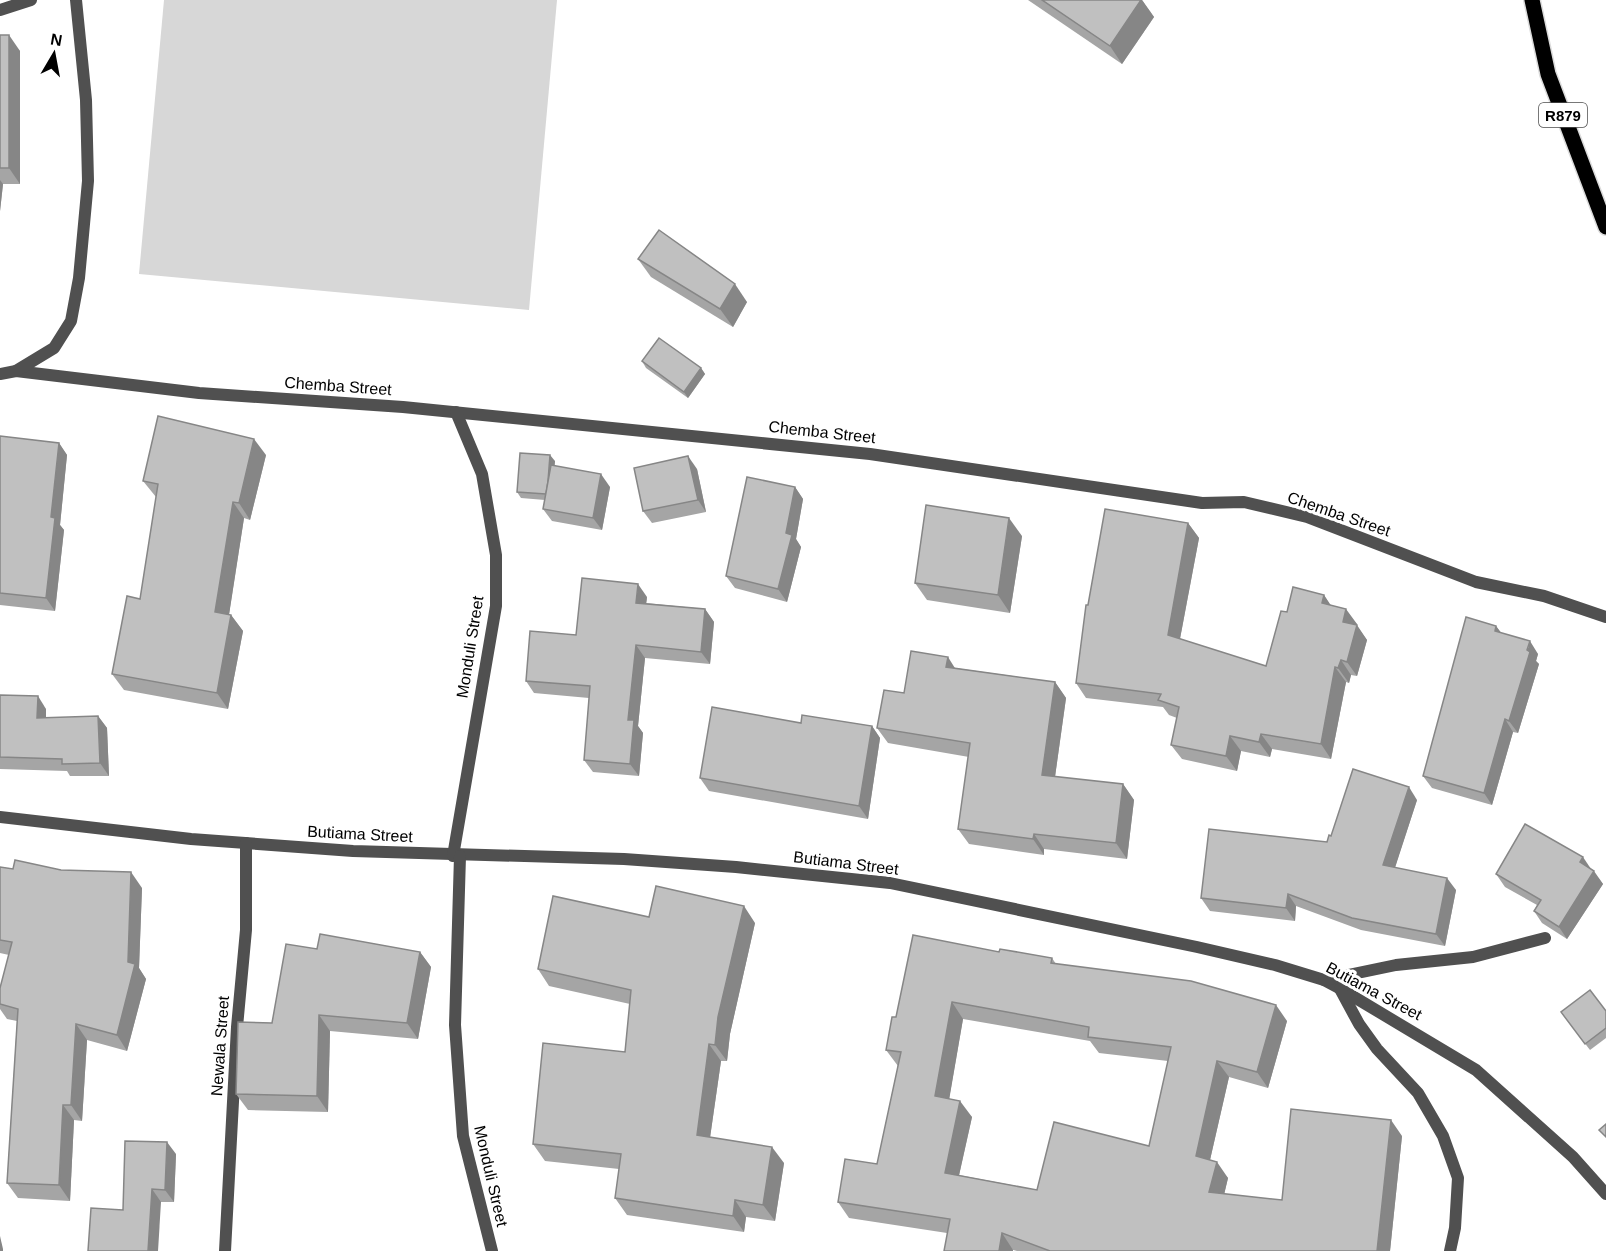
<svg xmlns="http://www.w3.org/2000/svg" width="1606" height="1251" viewBox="0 0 1606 1251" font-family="Helvetica,sans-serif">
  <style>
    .green { fill: #d7d7d7 }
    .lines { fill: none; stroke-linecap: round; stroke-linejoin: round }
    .primary-casing { stroke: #dbdbdb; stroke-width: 18 }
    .street { stroke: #505050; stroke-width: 12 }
    .primary { stroke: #000; stroke-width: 15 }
    .wall { fill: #a5a5a5; fill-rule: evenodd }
    .shaded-wall { fill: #868686 }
    .building { fill: #c0c0c0; stroke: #868686; stroke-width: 1.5; fill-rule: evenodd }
    .labels { text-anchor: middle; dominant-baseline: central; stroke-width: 6; stroke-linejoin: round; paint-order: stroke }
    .shield { fill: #fff; stroke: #4c4c4c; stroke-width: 1.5 }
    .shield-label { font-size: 15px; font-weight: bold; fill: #000 }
    .street-label { font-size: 16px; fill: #000; stroke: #fff }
  </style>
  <rect width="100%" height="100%" fill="#fff"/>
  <polygon class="green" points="164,0 557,0 529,310 139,274"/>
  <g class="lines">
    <defs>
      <polyline id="primary" points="1532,0 1548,74 1606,227"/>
    </defs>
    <use href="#primary" class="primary-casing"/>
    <g class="street">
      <polyline points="0,10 31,0"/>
      <polyline points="16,371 199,393 403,407 870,454 1202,503 1244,502 1307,517 1476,582 1544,596 1606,617"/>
      <polyline points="0,374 16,371 54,348 71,321 79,278 88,181 86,100 76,0"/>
      <polyline points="0,817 191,839 353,851 624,859 736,867 890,883 1197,947 1275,965 1324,980 1339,988 1476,1070 1573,1157 1606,1194"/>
      <polyline points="453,856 496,606 496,555 482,474 456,412"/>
      <polyline points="460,856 455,1025 463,1136 492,1251"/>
      <polyline points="1324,980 1396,965 1473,957 1545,938"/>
      <polyline points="1340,989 1359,1024 1377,1049 1418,1093 1443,1136 1458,1178 1455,1228 1450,1251"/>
      <polyline points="225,1251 237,1027 246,930 246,843"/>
    </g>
    <use href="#primary" class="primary"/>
  </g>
  <g class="wall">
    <polygon points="1028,0 1142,0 1154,17 1122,64"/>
    <polygon points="0,35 20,51 20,184 3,184 0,211"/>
    <polygon points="638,259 747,302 733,327 651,277"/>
    <polygon points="642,361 701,368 705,374 688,398 646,368"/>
    <polygon points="0,436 59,443 67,455 60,525 64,530 55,611 0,605"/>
    <polygon points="266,455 250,520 244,518 229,614 231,615 243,631 228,709 124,690 112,674 140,599 156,497 143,481"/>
    <polygon points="555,461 554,466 610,487 602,530 552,521 543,509 545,500 521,498 517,492"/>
    <polygon points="697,469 706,512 652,523 643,511"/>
    <polygon points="795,487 803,499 796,539 801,547 787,602 735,588 726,576"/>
    <polygon points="1188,523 1199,538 1180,639 1266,666 1287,612 1324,595 1330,605 1357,624 1356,625 1367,640 1357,676 1351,675 1349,683 1346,682 1331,759 1272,749 1270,757 1241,751 1237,771 1182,759 1171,745 1177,718 1169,715 1163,707 1086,698 1076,683 1088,605"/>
    <polygon points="1022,536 1010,613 927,600 915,583"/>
    <polygon points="647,597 646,603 705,609 714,622 710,664 645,658 638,726 643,733 639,776 593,772 584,760 589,698 534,693 526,681 576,635"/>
    <polygon points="1496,626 1501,633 1538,654 1536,661 1539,664 1518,733 1513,732 1492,805 1432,788 1423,776"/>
    <polygon points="955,668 1055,682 1066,698 1055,777 1123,784 1134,800 1127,859 1044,849 1044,855 969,844 958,829 969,757 888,743 877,728 904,693"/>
    <polygon points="0,695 46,709 46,718 98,716 107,728 109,776 70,776 67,771 0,769"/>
    <polygon points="801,723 872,726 880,738 868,819 709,791 700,778"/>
    <polygon points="1417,800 1395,867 1456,890 1445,946 1361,930 1296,906 1295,921 1210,911 1201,898 1327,842 1331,836"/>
    <polygon points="0,867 142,888 139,968 146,979 127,1051 87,1040 82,1121 74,1120 70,1201 18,1198 7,1183 17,1021 7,1019 0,1009 0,988 9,955 0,953"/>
    <polygon points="1591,869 1603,884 1567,939 1542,923 1534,911 1537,905 1505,887 1496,874"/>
    <polygon points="755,923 730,1034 727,1061 721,1061 710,1137 784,1163 775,1221 746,1217 744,1232 627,1215 615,1198 619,1169 545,1161 533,1144 625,1052 630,1004 549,986 538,969"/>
    <polygon points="317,949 420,952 431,967 418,1039 330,1031 328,1112 248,1110 236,1094 272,1023"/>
    <path d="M1052 958 1056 964 1287 1021 1268 1088 1229 1077 1210 1160 1228 1178 1224 1194 1282 1200 1402 1136 1390 1251H1017L947 1233 849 1218 838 1202 877 1164 898 1066 886 1050 896 1017ZM963 1019 1090 1041 1099 1053 1168 1061 1149 1146 1037 1190 959 1175 972 1117 949 1099Z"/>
    <polygon points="1606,1011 1606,1038 1590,1050 1561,1012"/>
    <polygon points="176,1154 174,1202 161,1202 123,1210"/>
  </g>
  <g class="shaded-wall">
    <polygon points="1141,0 1142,0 1154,17 1122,64 1110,46"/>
    <polygon points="9,35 20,51 20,184 9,168"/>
    <polygon points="0,180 3,184 0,211"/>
    <polygon points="735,284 747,302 733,327 720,309"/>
    <polygon points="701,368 705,374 688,398 684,392"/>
    <polygon points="254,439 266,455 250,520 239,503"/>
    <polygon points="59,443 67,455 60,525 64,530 55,611 46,598 51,517"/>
    <polygon points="550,455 555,461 552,501 548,494"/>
    <polygon points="688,456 697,469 706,512 698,500"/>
    <polygon points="601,474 610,487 602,530 593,518"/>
    <polygon points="795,487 803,499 796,539 801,547 787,602 778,589 786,533"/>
    <polygon points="233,502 244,518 227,628 215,612"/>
    <polygon points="1009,518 1022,536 1010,613 998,595"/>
    <polygon points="1188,523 1199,538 1178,649 1168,635"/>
    <polygon points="638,584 647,597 645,615 636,603"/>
    <polygon points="1324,595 1334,610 1322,603"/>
    <polygon points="705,609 714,622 710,664 701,652"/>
    <polygon points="1346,609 1357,624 1355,632 1357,625 1367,640 1357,676 1347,662 1343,622"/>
    <polygon points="231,615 243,631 228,709 217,693"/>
    <polygon points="1496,626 1505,638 1495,631"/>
    <polygon points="1530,641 1538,654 1536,661 1539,664 1518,733 1509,721"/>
    <polygon points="636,645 645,658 638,726 643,733 639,776 630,764 628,720"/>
    <polygon points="948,657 958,673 946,667"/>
    <polygon points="1341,660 1351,675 1349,683 1338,668"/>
    <polygon points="1335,667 1346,682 1331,759 1321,744"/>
    <polygon points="1055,682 1066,698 1053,791 1042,775"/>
    <polygon points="38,696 46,709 46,731 37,718"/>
    <polygon points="98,716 107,728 109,776 100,763"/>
    <polygon points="1505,719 1513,732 1492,805 1484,793"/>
    <polygon points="872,726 880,738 868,819 859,806"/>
    <polygon points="1261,734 1272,749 1270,757 1259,742"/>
    <polygon points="1230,736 1241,751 1237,771 1226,756"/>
    <polygon points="1123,784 1134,800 1127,859 1116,843"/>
    <polygon points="1409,787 1417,800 1392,877 1383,865"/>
    <polygon points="1034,834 1044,849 1044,855 1033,839"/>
    <polygon points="1583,857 1591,869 1588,875 1580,862"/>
    <polygon points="1594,871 1603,884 1567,939 1559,927"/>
    <polygon points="131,872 142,888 139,968 146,979 127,1051 117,1035 128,962"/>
    <polygon points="1447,878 1456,890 1445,946 1436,934"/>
    <polygon points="1288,894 1296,906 1295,921 1286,908"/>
    <polygon points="744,906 755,923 730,1034 727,1061 715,1045 718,1017"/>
    <polygon points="420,952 431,967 418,1039 407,1023"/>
    <polygon points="952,1002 963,1019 947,1112 935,1096"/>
    <polygon points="1276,1005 1287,1021 1268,1088 1257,1072"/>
    <polygon points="319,1015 330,1031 328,1112 317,1096"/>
    <polygon points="76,1024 87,1040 82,1121 71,1105"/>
    <polygon points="709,1044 721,1061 708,1152 697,1135"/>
    <polygon points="1217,1061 1229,1077 1207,1173 1196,1156"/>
    <polygon points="960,1101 972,1117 956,1189 945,1173"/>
    <polygon points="63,1105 74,1120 70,1201 59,1185"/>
    <polygon points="1391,1120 1402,1136 1390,1251 1377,1251"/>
    <polygon points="167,1142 176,1154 174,1202 165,1190"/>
    <polygon points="772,1147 784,1163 775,1221 763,1205"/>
    <polygon points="1217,1162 1228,1178 1221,1208 1209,1192"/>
    <polygon points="152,1189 161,1202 158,1251 148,1251"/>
    <polygon points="735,1200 746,1217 744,1232 733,1216"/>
    <polygon points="1002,1233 1013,1250 1013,1251 999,1251"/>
    <polygon points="0,1236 3,1249 3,1251 0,1251"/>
  </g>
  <g class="building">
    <polygon points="1042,0 1141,0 1110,46"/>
    <rect x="0" y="35" width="9" height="133"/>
    <polygon points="659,230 735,284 720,309 638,259"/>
    <polygon points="659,338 701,368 684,392 642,361"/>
    <polygon points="158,416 254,439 239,503 233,502 215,612 231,615 217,693 112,674 127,596 140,599 158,484 143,481"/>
    <polygon points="0,436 59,443 51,517 55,518 46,598 0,593"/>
    <polygon points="520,453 550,455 548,481 546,494 517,492"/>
    <polygon points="688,456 698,500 643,511 634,468"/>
    <polygon points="551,465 601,474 593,518 543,509"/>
    <polygon points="747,477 795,487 786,533 792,535 778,589 726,576"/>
    <polygon points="926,505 1009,518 998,595 915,583"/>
    <polygon points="1105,509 1188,523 1168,635 1266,666 1281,611 1287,612 1293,587 1324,595 1322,603 1346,609 1343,622 1357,625 1347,662 1341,660 1338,668 1335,667 1321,744 1261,734 1259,742 1230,736 1226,756 1171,745 1179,707 1158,700 1161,694 1076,683 1086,605 1088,605"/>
    <polygon points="582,578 638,584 636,603 705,609 701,652 636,645 628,720 634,720 630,764 584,760 590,686 526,681 530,631 576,635"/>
    <polygon points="1466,617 1496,626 1495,631 1530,641 1527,650 1530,652 1509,721 1505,719 1484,793 1423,776"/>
    <polygon points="911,651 948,657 946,667 1055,682 1042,775 1123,784 1116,843 1034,834 1033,839 958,829 970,743 877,728 884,690 904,693"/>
    <polygon points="0,695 38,696 37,718 98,716 100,763 62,764 62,759 0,757"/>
    <polygon points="712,707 801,723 802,715 872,726 859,806 700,778"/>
    <polygon points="1353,769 1409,787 1383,865 1447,878 1436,934 1352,918 1288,894 1286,908 1201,898 1209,829 1327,842 1329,835 1331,836"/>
    <polygon points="1525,824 1583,857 1580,862 1594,871 1559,927 1534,911 1541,900 1496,874"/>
    <polygon points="15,860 61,870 131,872 128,962 135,964 117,1035 76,1024 71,1105 63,1105 59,1185 7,1183 18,1009 0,1004 0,988 12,942 0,940 0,867 13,869"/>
    <polygon points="656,886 744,906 718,1017 715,1045 709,1044 697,1135 772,1147 763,1205 735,1200 733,1216 615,1198 621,1154 533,1144 543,1043 625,1052 631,990 538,969 553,896 649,917"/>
    <polygon points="320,934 420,952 407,1023 319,1015 317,1096 236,1094 238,1022 272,1023 286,944 317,949"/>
    <path d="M913 935 999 952 1000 949 1052 958 1051 963 1191 981 1276 1005 1257 1072 1217 1061 1196 1156 1217 1162 1209 1192 1282 1200 1291 1109 1391 1120 1377 1251H1050L1002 1233 999 1251H944L950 1219 838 1202 845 1159 877 1164 901 1052 886 1050 892 1017H896ZM952 1002 1089 1027 1088 1037 1171 1047 1149 1146 1054 1122 1037 1190 945 1173 960 1101 935 1096Z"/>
    <polygon points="1590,990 1606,1011 1606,1028 1585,1044 1561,1012"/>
    <polygon points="1606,1124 1606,1137 1599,1130"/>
    <polygon points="125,1141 167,1142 165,1190 152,1189 148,1251 88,1251 91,1208 123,1210"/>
  </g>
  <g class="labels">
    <rect class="shield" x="1539" y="103" width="48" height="24" rx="4.5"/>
    <g class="shield-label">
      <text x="1563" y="115">R879</text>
    </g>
    <g class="street-label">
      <text transform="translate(338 386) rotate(4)">Chemba Street</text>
      <text transform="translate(822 432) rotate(6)">Chemba Street</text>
      <text transform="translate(1339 514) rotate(19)">Chemba Street</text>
      <text transform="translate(470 647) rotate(-81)">Monduli Street</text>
      <text transform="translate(360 834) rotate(3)">Butiama Street</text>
      <text transform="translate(846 863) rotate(7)">Butiama Street</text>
      <text transform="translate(1374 991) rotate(28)">Butiama Street</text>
      <text transform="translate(220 1046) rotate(-86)">Newala Street</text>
      <text transform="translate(491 1176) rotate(77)">Monduli Street</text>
    </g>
  </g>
  <g transform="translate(54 54) rotate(10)" stroke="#ffffff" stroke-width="4.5" paint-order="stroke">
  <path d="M0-4.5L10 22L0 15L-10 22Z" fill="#000000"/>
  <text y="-9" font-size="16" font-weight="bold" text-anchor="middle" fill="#000000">N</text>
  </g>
</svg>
